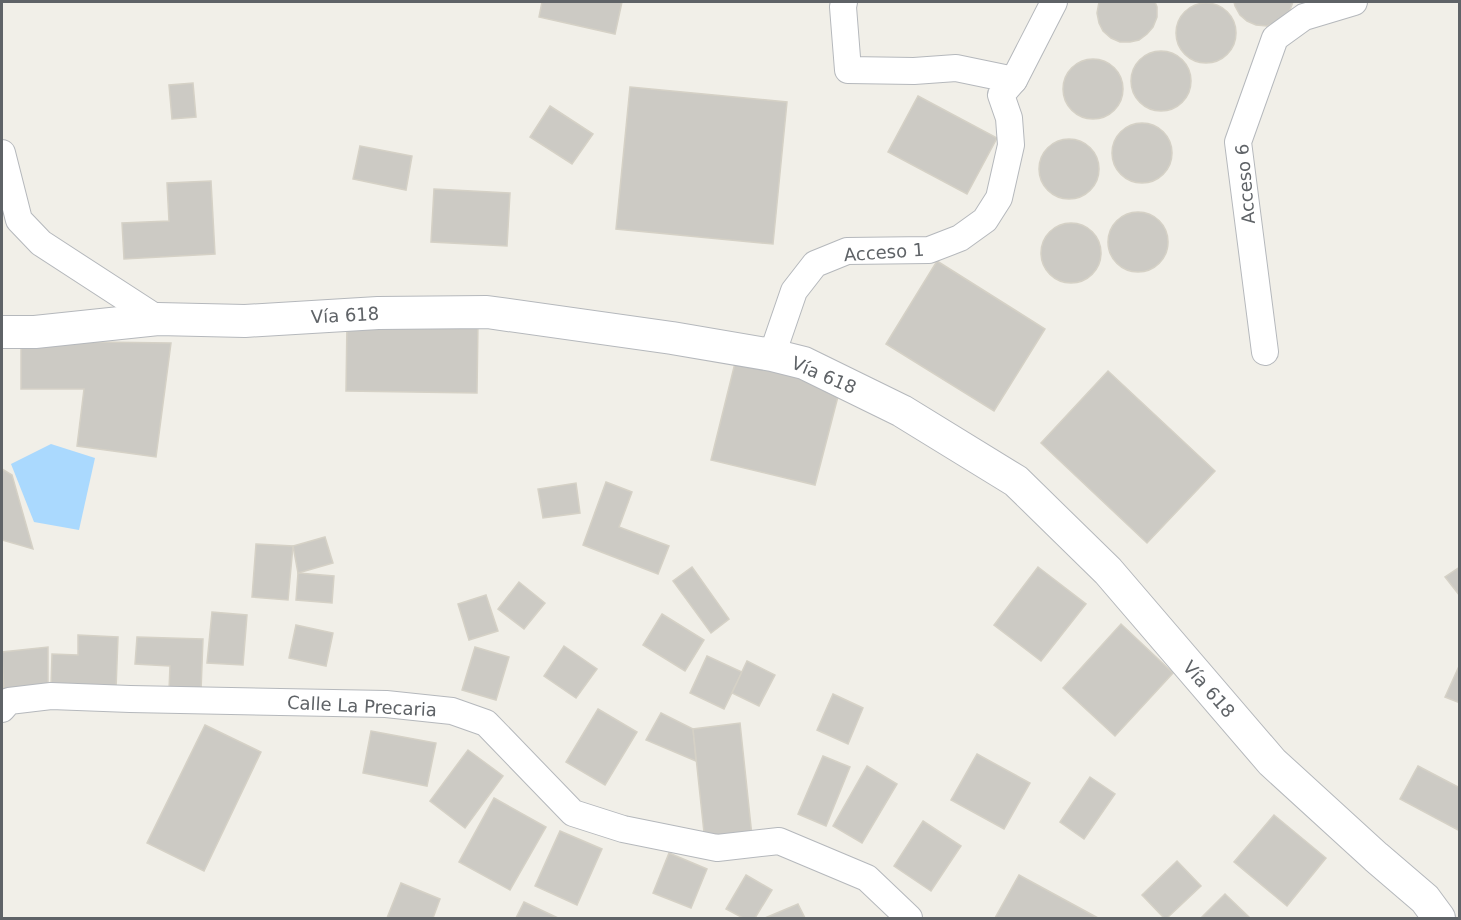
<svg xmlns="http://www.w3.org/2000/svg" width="1461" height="920" viewBox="0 0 1461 920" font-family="'DejaVu Sans',sans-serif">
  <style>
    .water { fill: #aad9fe }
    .building { fill: #cccac4; stroke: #d5d1c6; stroke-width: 1.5 }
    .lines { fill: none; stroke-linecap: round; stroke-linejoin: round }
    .minor-casing { stroke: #b5b8bc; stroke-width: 28 }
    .tertiary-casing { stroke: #b5b8bc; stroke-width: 34 }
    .minor { stroke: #fff; stroke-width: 26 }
    .tertiary { stroke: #fff; stroke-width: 32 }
    .labels { text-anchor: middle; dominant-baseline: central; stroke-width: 4.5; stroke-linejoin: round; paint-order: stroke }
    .street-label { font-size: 18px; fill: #5f6367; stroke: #fff }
  </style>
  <rect width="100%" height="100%" fill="#f1efe8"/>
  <polygon class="water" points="51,444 95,458 79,530 34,522 11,464"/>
  <g class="building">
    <polygon points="542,2 622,2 615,34 539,17"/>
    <polygon points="1099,2 1155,2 1157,7 1157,17 1153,27 1147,34 1139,40 1130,42 1120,42 1111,38 1103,31 1099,23 1097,13"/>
    <polygon points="1234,2 1293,2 1290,10 1284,18 1276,23 1267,26 1256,25 1247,21 1240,15 1235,6"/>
    <circle cx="1206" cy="33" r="30"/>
    <circle cx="1161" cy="81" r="30"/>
    <circle cx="1093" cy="89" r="30"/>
    <polygon points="193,83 196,117 172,119 169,85"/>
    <polygon points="630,87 787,102 773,244 616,229"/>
    <polygon points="918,96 997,138 967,194 888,152"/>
    <polygon points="550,106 593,134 572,164 530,137"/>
    <circle cx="1142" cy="153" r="30"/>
    <circle cx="1069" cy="169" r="30"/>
    <polygon points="360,146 412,156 406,190 353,179"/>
    <polygon points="211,181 215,254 124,259 122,223 169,221 167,183"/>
    <polygon points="434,189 510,193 507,246 431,242"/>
    <circle cx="1138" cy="242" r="30"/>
    <circle cx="1071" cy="253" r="30"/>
    <polygon points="937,261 1045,329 994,411 886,344"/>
    <polygon points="347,321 478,322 477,393 346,391"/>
    <polygon points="21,341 171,343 156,457 77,446 84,389 21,389"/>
    <polygon points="736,359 841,385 815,485 711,460"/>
    <polygon points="1108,371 1215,471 1147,543 1041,443"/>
    <polygon points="2,469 12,475 33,549 2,540"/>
    <polygon points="606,482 632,492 619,527 669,546 658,574 583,545"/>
    <polygon points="576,483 580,513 543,518 538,489"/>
    <polygon points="325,537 333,563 298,573 293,546"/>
    <polygon points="256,544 293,546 288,600 252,597"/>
    <polygon points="692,567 729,619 711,633 673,581"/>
    <polygon points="1038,567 1086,604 1041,661 994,625"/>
    <polygon points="1460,567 1460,596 1445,577"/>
    <polygon points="298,573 334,576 332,603 296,600"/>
    <polygon points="519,582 545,603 524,629 498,609"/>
    <polygon points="486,595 498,631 469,640 458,604"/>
    <polygon points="212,612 247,615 243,665 207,663"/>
    <polygon points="662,614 704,640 685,671 643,645"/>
    <polygon points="1121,624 1173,673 1115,736 1063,688"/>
    <polygon points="296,625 333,633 326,666 289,658"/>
    <polygon points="78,635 118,637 116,689 51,687 52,654 78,655"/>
    <polygon points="137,637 203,639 201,691 169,690 170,666 135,664"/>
    <polygon points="564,646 597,669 576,698 544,676"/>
    <polygon points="48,647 48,686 4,692 2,652"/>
    <polygon points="475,647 509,657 496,700 462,690"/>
    <polygon points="707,656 742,672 724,709 690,693"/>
    <polygon points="747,661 775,675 759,706 732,693"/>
    <polygon points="1460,664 1460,703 1445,697"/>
    <polygon points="833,694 863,708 848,744 817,730"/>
    <polygon points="598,709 637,732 605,785 566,762"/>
    <polygon points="661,713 693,729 696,761 646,740"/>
    <polygon points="740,723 752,836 705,842 693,729"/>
    <polygon points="205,725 261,752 204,871 147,843"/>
    <polygon points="371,731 436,743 427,786 363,773"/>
    <polygon points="468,750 503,776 465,828 430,801"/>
    <polygon points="977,754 1030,783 1004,829 951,800"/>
    <polygon points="823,756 850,767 826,826 798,814"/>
    <polygon points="867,766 897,784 862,843 833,826"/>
    <polygon points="1418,766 1460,788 1460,831 1400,799"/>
    <polygon points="1090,777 1115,794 1084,839 1060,822"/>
    <polygon points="494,798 546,827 510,890 459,862"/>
    <polygon points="1274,815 1326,858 1287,906 1234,862"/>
    <polygon points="923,821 961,846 931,891 894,866"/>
    <polygon points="560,831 602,849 577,905 535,886"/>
    <polygon points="669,853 707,869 691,908 653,893"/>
    <polygon points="1177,861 1201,886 1167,918 1164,918 1142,895"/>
    <polygon points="746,875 772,890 755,918 743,918 726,909"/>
    <polygon points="1019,875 1098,918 995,918"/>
    <polygon points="401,883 440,899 433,918 387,918"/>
    <polygon points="1225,894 1250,918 1201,918"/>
    <polygon points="524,902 558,918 516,918"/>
    <polygon points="798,904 805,918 765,918"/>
  </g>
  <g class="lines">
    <defs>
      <g id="minor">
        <polyline points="1014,80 1054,2"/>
        <polyline points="2,153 19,220 41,243 158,319"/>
        <polyline points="1265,352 1238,142 1275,38 1304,17 1354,2"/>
        <polyline points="772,355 794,291 815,264 847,251 929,250 960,238 985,220 999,198 1011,145 1009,118 1001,95 1014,80 956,68 914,71 848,70 843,7 844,2"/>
        <polyline points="2,709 9,701 51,696 130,699 386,704 452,711 486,723 573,813 623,829 717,848 779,841 867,878 909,918"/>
      </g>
      <polyline id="tertiary" points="2,332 35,332 158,319 245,321 378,313 487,312 672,338 772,355 804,363 902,411 1016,481 1108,571 1272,762 1376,857 1425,899 1439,918"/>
    </defs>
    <use href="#minor" class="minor-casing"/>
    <use href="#tertiary" class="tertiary-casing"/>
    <use href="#minor" class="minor"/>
    <use href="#tertiary" class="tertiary"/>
  </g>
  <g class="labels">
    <g class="street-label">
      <text transform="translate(1245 184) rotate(-95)">Acceso 6</text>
      <text transform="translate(884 252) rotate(-4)">Acceso 1</text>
      <text transform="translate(345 315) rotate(-3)">Vía 618</text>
      <text transform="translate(824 375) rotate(23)">Vía 618</text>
      <text transform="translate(1209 689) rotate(49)">Vía 618</text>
      <text transform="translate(362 706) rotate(3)">Calle La Precaria</text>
    </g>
  </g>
  <rect width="1461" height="920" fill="none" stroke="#5f6367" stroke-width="6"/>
</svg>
